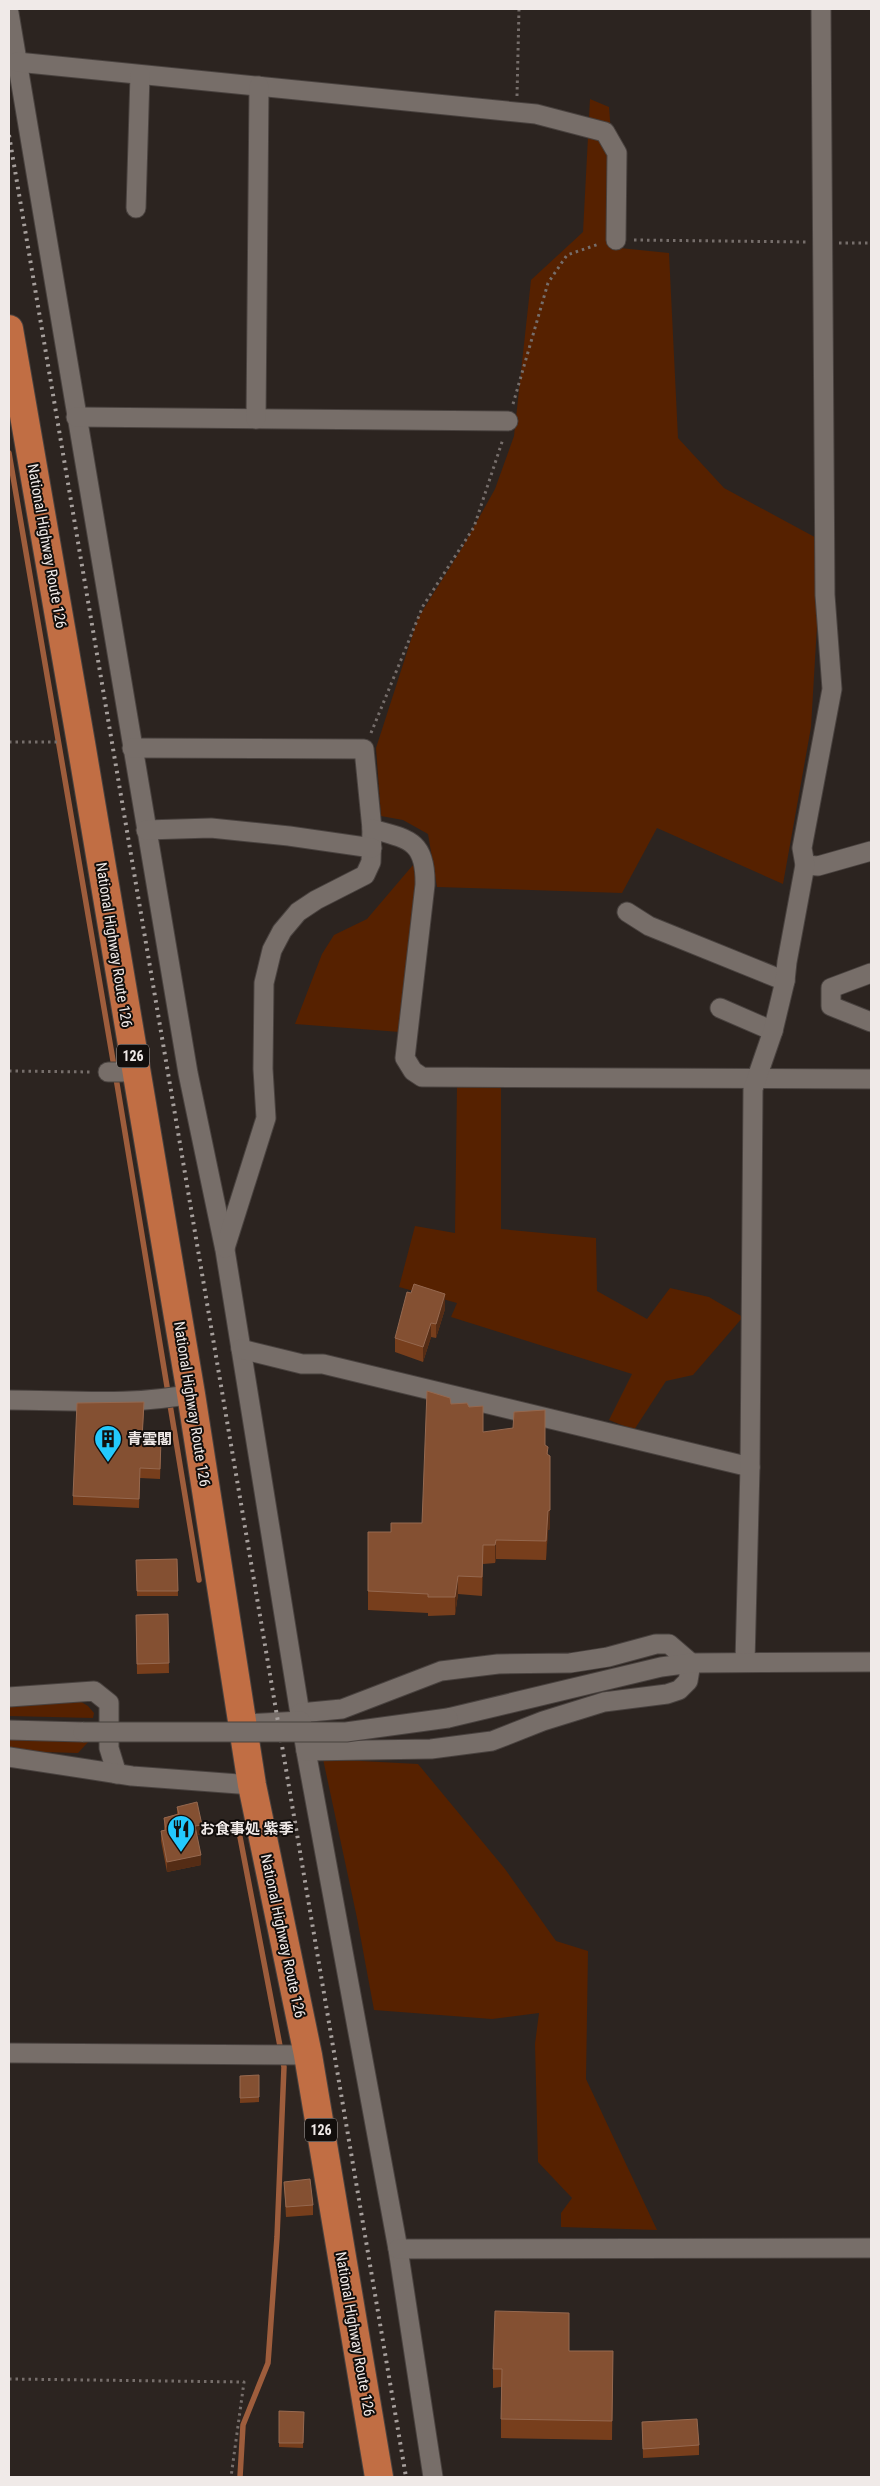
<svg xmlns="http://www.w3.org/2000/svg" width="880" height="2486" viewBox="0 0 880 2486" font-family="'Roboto Condensed','Noto Sans JP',sans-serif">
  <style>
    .green { fill: #562100 }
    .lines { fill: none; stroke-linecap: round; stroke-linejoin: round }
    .stream { stroke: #9e5d3c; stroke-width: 5.5 }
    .minor-casing { stroke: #49423f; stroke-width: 21 }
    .highway-casing { stroke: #49423f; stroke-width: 30 }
    .path { stroke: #766e6b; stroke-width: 3; stroke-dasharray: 2.5 4; stroke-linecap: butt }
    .minor { stroke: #776e69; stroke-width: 19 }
    .highway { stroke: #c16e44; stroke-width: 28 }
    .rail { stroke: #a69f9c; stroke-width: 4; stroke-dasharray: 2.5 5; stroke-linecap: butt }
    .minor-bridge-casing { stroke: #49423f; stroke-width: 21; stroke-linecap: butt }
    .minor-bridge { stroke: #776e69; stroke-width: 19 }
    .wall { fill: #773e1c }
    .shaded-wall { fill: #542c15 }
    .building { fill: #845032; stroke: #95684f }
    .labels { text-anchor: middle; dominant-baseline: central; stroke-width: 4; stroke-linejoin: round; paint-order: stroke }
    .shield { fill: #120e0c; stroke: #ada8a6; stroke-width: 1 }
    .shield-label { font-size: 14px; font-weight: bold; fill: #f0eae8 }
    .street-label { font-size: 15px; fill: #f0eae8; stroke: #120e0c }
    .poi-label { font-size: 15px; font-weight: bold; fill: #f0eae8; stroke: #120e0c; text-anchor: start }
  </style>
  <rect width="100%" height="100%" fill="#2c2420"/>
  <g class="green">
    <polygon points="590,99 609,107 620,248 669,253 678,438 724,488 822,541 811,727 783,884 657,828 622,893 437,887 428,834 403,820 381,816 376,748 418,618 462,548 495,489 514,436 531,280 583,232"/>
    <polygon points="413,865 420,881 400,1032 295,1024 322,954 334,935 367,919"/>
    <polygon points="457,1085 501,1087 501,1229 596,1238 597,1291 647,1319 670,1288 709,1297 743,1317 693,1375 666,1381 634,1430 609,1420 632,1374 451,1317 457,1303 399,1287 415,1226 455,1233"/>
    <polygon points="78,1700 88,1706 94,1713 93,1718 9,1716 9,1702"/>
    <polygon points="9,1740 90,1740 78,1753 9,1751"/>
    <polygon points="323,1759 418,1764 505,1869 556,1941 588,1951 586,2079 657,2230 561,2227 561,2213 572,2198 538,2162 535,2044 539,2013 492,2019 374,2010 357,1918"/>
  </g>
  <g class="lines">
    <g class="stream">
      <polyline points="9,453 116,1078 199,1580"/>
      <polyline points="240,1837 284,2067 277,2237 268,2363 243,2425 240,2477"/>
    </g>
    <defs>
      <g id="minor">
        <polyline points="9,13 188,1073 225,1250 306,1751 398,2249 433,2477"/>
        <polyline points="17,62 536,114 605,132 617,153 616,240"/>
        <polyline points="136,208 140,75"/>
        <polyline points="76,417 508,421"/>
        <polyline points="256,419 259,86"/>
        <polyline points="132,748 364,749 372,829 371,862 365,875 316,900 298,912 282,931 272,950 264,983 263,1069 266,1118 225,1248"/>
        <path d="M372 829C409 839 426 841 425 885L405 1058 413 1071 422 1077 871 1079"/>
        <polyline points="146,830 211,828 289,836 372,848"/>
        <polyline points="805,865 818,866 871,851"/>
        <polyline points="627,912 649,926 785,981"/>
        <polyline points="871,973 831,988 831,1006 871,1022"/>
        <polyline points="720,1008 773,1031"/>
        <polyline points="108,1072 135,1072"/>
        <polyline points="241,1349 302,1364 323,1364 750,1467"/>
        <path d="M9 1400C69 1400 132 1406 191 1394"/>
        <polyline points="745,1662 750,1467 753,1089 773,1031 785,981 787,962 805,865 802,848 832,689 825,595 821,9"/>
        <polyline points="9,1697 94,1691 109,1703 109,1748 117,1774"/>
        <polyline points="300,1713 342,1709 441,1671 498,1664 570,1663 608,1657 656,1644 669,1644 691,1663 688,1681 679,1690 667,1694 604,1702 543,1721 492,1741 431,1749 306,1751"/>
        <polyline points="448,1718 661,1667 691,1663 871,1662"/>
        <polyline points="242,1724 301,1721"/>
        <polyline points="9,1730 83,1732"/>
        <polyline points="9,1757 132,1776 252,1785"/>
        <polyline points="9,2053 308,2055"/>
        <polyline points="398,2249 871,2248"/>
      </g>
      <polyline id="highway" points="9,329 81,743 191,1394 252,1785 308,2055 379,2477"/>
    </defs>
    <use href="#minor" class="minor-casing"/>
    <use href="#highway" class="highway-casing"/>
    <g class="path">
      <polyline points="517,96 519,9"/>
      <polyline points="634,240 806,242"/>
      <polyline points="839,243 871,243"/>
      <polyline points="513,404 548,283 567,255 599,244"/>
      <polyline points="371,733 423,606 474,527 503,439"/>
      <polyline points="9,742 58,742"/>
      <polyline points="9,1071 91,1072"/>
      <polyline points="9,2379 244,2382 231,2477"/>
    </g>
    <use href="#minor" class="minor"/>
    <use href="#highway" class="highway"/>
    <polyline class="rail" points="9,135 406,2477"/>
    <defs>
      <polyline id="minor-bridge" points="83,1732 346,1732 448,1718"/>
    </defs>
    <use href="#minor-bridge" class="minor-bridge-casing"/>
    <use href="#minor-bridge" class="minor-bridge"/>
  </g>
  <g class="wall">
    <polygon points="445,1309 436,1338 431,1337 423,1362 395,1352 395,1338"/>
    <polygon points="451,1404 469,1407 483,1432 545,1445 548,1454 550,1529 548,1530 546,1560 496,1559 495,1563 483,1564 482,1596 458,1594 455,1615 428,1616 428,1613 368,1610 368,1532 391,1532 422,1523"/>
    <polygon points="144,1411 142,1439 161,1450 160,1479 140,1478 139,1508 73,1505 73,1496"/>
    <polygon points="177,1559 178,1596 137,1596 136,1560"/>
    <polygon points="168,1614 169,1673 137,1674 136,1615"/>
    <polygon points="177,1807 202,1834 197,1835 201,1865 167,1872 161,1841 161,1831 164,1830 164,1818 177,1814"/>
    <polygon points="259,2075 259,2102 240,2103 240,2076"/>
    <polygon points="284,2182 313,2205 313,2215 286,2217"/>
    <polygon points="569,2351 613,2351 612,2440 501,2438 501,2387 493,2388 493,2369"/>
    <polygon points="279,2411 304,2412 303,2448 279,2447"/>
    <polygon points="642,2422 699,2445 699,2455 643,2458"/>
  </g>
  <g class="shaded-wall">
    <polygon points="445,1294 445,1309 436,1338 436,1324"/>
    <polygon points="431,1323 431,1337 423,1362 423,1347"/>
    <polygon points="550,1510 550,1529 548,1530 546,1560 548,1511"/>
    <polygon points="496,1540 496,1559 495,1563 495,1545"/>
    <polygon points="483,1545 483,1564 482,1596 482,1577"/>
    <polygon points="458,1576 458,1594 455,1615 455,1597"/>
    <polygon points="202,1825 202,1834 195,1836 195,1826"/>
    <polygon points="201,1855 201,1865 167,1872 167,1862"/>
  </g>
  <g class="building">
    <polygon points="414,1284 445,1294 436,1324 431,1323 423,1347 395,1338 407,1292 411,1293"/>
    <polygon points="427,1391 450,1398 451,1404 467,1403 469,1407 483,1406 483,1432 513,1428 514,1412 545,1410 545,1445 548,1447 547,1454 550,1456 550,1510 548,1511 546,1541 496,1540 495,1545 483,1545 482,1577 458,1576 455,1597 428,1597 428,1594 368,1591 368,1532 391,1532 391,1523 422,1523"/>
    <polygon points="144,1402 142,1439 161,1440 160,1469 140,1468 139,1499 73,1496 77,1403"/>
    <polygon points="177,1559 178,1591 137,1591 136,1560"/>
    <polygon points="168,1614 169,1663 137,1664 136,1615"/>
    <polygon points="197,1802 202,1825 195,1826 201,1855 167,1862 161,1831 166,1830 164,1818 179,1814 177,1807"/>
    <polygon points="259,2075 259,2097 240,2098 240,2076"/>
    <polygon points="310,2179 313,2205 286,2207 284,2182"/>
    <polygon points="495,2311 569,2313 569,2351 613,2351 612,2421 501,2419 502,2369 493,2369"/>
    <polygon points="279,2411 304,2412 303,2443 279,2443"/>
    <polygon points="697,2419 699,2445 643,2449 642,2422"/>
  </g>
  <defs>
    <symbol id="building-pin" viewBox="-11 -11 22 30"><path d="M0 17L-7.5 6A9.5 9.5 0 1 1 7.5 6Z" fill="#23c9fe" stroke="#120e0c"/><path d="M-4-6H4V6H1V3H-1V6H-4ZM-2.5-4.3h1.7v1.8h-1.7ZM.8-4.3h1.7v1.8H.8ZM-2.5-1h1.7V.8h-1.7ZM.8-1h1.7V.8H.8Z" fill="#111"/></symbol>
    <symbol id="restaurant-pin" viewBox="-11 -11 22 30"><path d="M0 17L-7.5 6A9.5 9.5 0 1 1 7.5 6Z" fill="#23c9fe" stroke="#120e0c"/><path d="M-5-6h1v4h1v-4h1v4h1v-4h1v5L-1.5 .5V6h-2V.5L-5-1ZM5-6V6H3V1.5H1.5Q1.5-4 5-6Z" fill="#111"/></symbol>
  </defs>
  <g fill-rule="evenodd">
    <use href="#building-pin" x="92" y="1423" width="32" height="43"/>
    <use href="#restaurant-pin" x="165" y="1813" width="32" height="43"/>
  </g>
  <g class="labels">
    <g class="shield">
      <rect x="117" y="1044.5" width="32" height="23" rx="4"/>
      <rect x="305" y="2118.5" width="32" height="23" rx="4"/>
    </g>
    <g class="shield-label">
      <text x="133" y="1056">126</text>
      <text x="321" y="2130">126</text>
    </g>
    <g class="street-label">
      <text transform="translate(47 546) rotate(80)">National Highway Route 126</text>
      <text transform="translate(114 945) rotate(81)">National Highway Route 126</text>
      <text transform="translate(192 1404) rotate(81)">National Highway Route 126</text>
      <text transform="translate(283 1936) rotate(78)">National Highway Route 126</text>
      <text transform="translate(355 2334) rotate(80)">National Highway Route 126</text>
    </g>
    <g class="poi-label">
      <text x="127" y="1439">青雲閣</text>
      <text x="200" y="1829">お食事処 紫季</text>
    </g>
  </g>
  <rect width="880" height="2486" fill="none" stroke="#f0eae8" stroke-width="20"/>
</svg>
